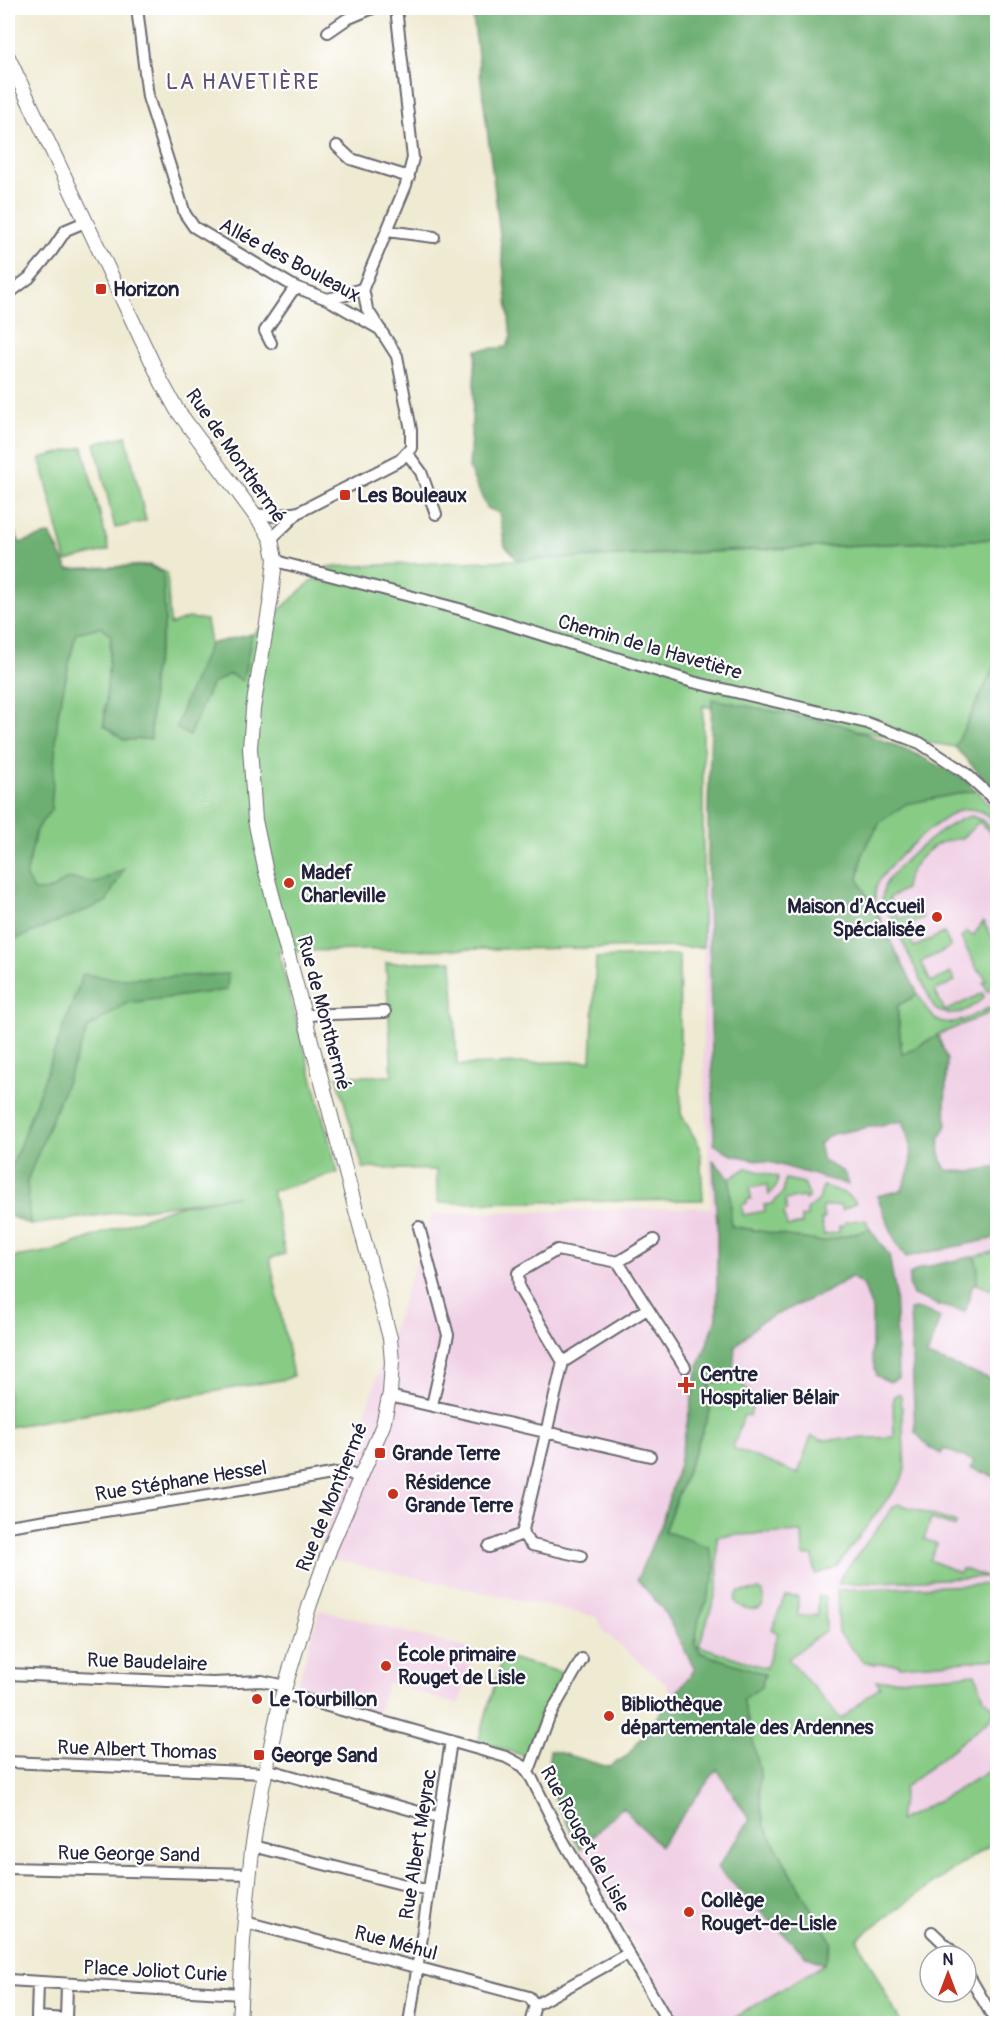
<svg xmlns="http://www.w3.org/2000/svg" width="1005" height="2031" font-family="Pangolin,sans-serif">
<rect width="100%" height="100%" fill="#fff"/>
<filter id="ink" filterUnits="userSpaceOnUse"><feTurbulence type="fractalNoise" baseFrequency=".0167" numOctaves="2"/><feDisplacementMap in="SourceGraphic" scale="12" xChannelSelector="R" yChannelSelector="G"/><feConvolveMatrix kernelMatrix="1 2 1 2 8 2 1 2 1" color-interpolation-filters="sRGB"/></filter>
<filter id="wash" filterUnits="userSpaceOnUse"><feTurbulence type="fractalNoise" baseFrequency=".008" numOctaves="4" result="noise"/><feDisplacementMap in="SourceGraphic" scale="24" xChannelSelector="R" yChannelSelector="G"/><feGaussianBlur stdDeviation="1.35" result="paint"/><feColorMatrix in="noise" values="0 0 0 0 0 0 0 0 0 0 0 0 0 0 0 0 0 1.4 0 .05"/><feComposite in="paint" operator="in"/></filter>
<g filter="url(#wash)">
<rect width="100%" height="100%" fill="#efead2"/>
<path fill="#f0d0e5" fill-rule="evenodd" d="M989,794L998,804L997,1836L819,1962L824,1964L726,2023H679L580,1849L622,1807L660,1846L714,1772L665,1683L605,1633L597,1617L317,1556L432,1214L711,1207L703,1046V884ZM717,1868L817,1961L806,1956Z
M320,1610L474,1650L459,1705L387,1683L378,1714L295,1691Z"/>
<path fill="#87cb85" stroke="#547660" stroke-width="1.5" d="M126,436L146,521L115,528L95,443Z
M83,447L109,550L66,561L40,458Z
M997,539V661L955,747L703,706V947L278,951L338,1173L272,1191L285,1254L270,1258L293,1376L286,1379L8,1427V1258L53,1251L178,1206L237,1196L30,1225L8,1215V808L58,713L76,632L101,627L111,635L104,725L151,739L152,679L165,621L149,566L68,569L150,565L167,573L170,625L188,618L206,620L210,644L253,634L327,567L650,555Z
M976,790L997,813V824C988,815 980,808 965,809C947,810 880,869 876,888C872,906 884,925 890,941L858,879L863,852L880,822L905,804Z
M971,816L984,821L997,835V839L979,822C974,826 967,835 961,838C954,840 946,840 938,844C923,852 906,872 905,889L889,898L899,919L919,909L923,918L904,927L914,947L944,933L951,947L921,962L931,982L951,973L955,981L935,991L945,1011L983,993L984,997C970,1010 954,1020 935,1009L882,899C883,894 883,889 885,885C897,863 947,822 971,816Z
M983,922L996,943L997,942C998,960 998,976 988,992L983,982L987,980L979,970L978,971L961,938L966,931L973,936Z
M679,955L681,1114L700,1147L703,1200L438,1203L436,1170L363,1168L337,1076H392L386,963L452,961L457,1065L591,1061L596,958Z
M918,994L926,1008L936,1020C941,1021 946,1023 951,1023C967,1022 982,1009 997,1005L998,1009L938,1035L902,1055L897,1006Z
M746,1168L778,1177L777,1186L769,1195L767,1185L750,1188L751,1199L747,1200V1203L742,1205L743,1215L765,1211L764,1205L772,1204L783,1192L785,1179L804,1183L808,1192V1198L805,1200L804,1197L785,1200L787,1211L784,1213L787,1227L802,1224L801,1217L807,1216V1210L819,1200L823,1186C836,1190 848,1192 856,1203L842,1210L840,1205L822,1207L824,1219L821,1220L824,1235L839,1232V1226L844,1225L845,1222L865,1219L870,1229L822,1242L731,1226L730,1179Z
M997,1251V1292L976,1284L978,1270L975,1256Z
M710,1381L739,1383L749,1390L752,1408L750,1416L744,1415L733,1448L798,1474L811,1436L821,1440L894,1437L893,1399L894,1396L898,1394L901,1396L905,1469L901,1481L836,1567L816,1574L814,1570L813,1556H803L802,1532L717,1536L718,1588L699,1646L766,1668L778,1633L772,1630L783,1600L786,1596L798,1597V1616L818,1615V1596L825,1597L826,1630L788,1659L841,1719L880,1686L876,1681L976,1674L984,1698L995,1709L991,1718L904,1788L899,1821L947,1796L989,1771L997,1773V1840L915,1896L857,1939L901,2023H726L824,1964L832,1942L811,1909L764,1825L759,1792L760,1771L742,1699L761,1687L765,1674L702,1654L695,1644L699,1618L707,1601L664,1532L710,1411Z
M899,1504L956,1523L955,1527L931,1519L924,1539L937,1544L930,1560L960,1573L962,1569L985,1576V1577L838,1584L840,1578L894,1506Z
M997,1584V1659L899,1666V1664H873L863,1661L839,1633L837,1590Z
M759,1590L763,1593C769,1613 749,1612 737,1604L735,1600L738,1592Z
M503,1656L563,1673L541,1712L526,1756L478,1742Z"/>
<path fill="#6daf72" stroke="#486856" stroke-width="1.5" d="M472,8H997V539L518,560L505,546L499,513L487,508L469,469L476,350L507,347L511,336L497,209Z
M8,519L20,543L50,534L68,569L149,566L163,573L165,621L152,679L151,739L124,740L104,725L111,636L101,627L76,633L58,713L51,810L36,830L26,877L34,891L50,890L69,878L96,883L124,869L106,902L16,939L8,938Z
M252,634L243,681L229,674L211,685L189,736L176,728L186,699L210,644Z
M997,661V792L955,747Z
M712,699L842,725L910,751L964,779L976,790L906,804L880,822L863,852L858,879L918,994L897,1006L902,1055L938,1035L947,1059L945,1108L947,1125C936,1140 938,1154 946,1170L970,1172L997,1166V1238L906,1257L897,1245L877,1196L902,1190L911,1165L910,1144L903,1121L832,1134L819,1144L823,1161L844,1172L848,1185L773,1163L732,1155L714,1144L708,894V807Z
M83,974L117,979L228,974L227,990L127,1003L88,1028L27,1181L30,1225L8,1215V1177Z
M713,1160L730,1179L731,1226L822,1242L870,1229L889,1255L895,1289L898,1378L890,1382L877,1376L872,1358V1310L864,1286L851,1277L826,1292L760,1322L735,1347L732,1383L710,1382V1411L664,1531L709,1547L715,1566L713,1578L707,1601L699,1618L695,1644L701,1653L765,1674L761,1687L743,1699L760,1771L759,1792L764,1825L811,1909L832,1942L824,1964L806,1956L717,1868L750,1820L717,1769L660,1846L622,1807L580,1849L554,1798L547,1775L550,1750L609,1767L627,1756L695,1669L662,1608L637,1579L662,1522L679,1464L698,1368L717,1317V1225Z
M975,1256L978,1270L976,1284H973L965,1312L938,1305L913,1295L909,1285L910,1274L921,1268Z
M915,1309L928,1312L940,1318L927,1356L997,1381L998,1470L995,1477L971,1468L974,1461L944,1449L941,1454L930,1448L915,1432L910,1310Z"/>
</g>
<g filter="url(#ink)">
<g fill="none" stroke-linecap="round" stroke-linejoin="round">
<defs>
<path id="minor" d="M137,8L148,97L185,214L194,227L295,287L327,299L381,330
M328,32L347,19L373,8
M337,146L351,159L409,177
M387,231L434,237
M363,288L406,185L413,158L396,8
M8,294L29,278L51,252L66,230L85,222
M327,299L346,295L363,288
M271,343L265,331L295,287
M407,453L421,472L436,514
M253,514L276,516L299,512
M271,539L299,512L400,460L411,448V430L397,356L367,309L363,288
M275,559L283,563L459,609L693,682L867,723L920,743L964,772L998,803
M305,1015L385,1012
M419,1227L448,1335L432,1405
M618,1262L654,1240
M563,1362L647,1309
M389,1396L650,1456
M8,1526L253,1488L337,1473H349L360,1478
M522,1534L532,1545L581,1556
M489,1547L522,1534L563,1362L519,1288L518,1273L557,1250L618,1262L685,1367
M8,1674L213,1683L262,1681L285,1686
M282,1693L506,1757L523,1766L532,1779L561,1837L669,2024
M8,1762L266,1773
M266,1769L440,1818
M528,1773L549,1717L582,1659
M253,1846L429,1891
M8,1868L250,1874
M245,1922L529,1997L535,2005
M932,1932L957,1956
M966,1971L997,2024
M8,1980L241,1994
M38,1982L37,2017L66,2019L67,1984
M409,2024L451,1741
M530,2024L535,2005L627,1954"/>
<path id="major" d="M8,57L162,383L177,410L266,530L271,539L275,559L271,598L253,709L250,748L255,820L265,868L390,1338L392,1362L390,1393L383,1425L330,1548L310,1604L280,1703L262,1788L252,1850L243,1940L239,2024"/>
</defs>
<use href="#minor" stroke="#6a6870" stroke-width="14"/>
<use href="#major" stroke="#6a6870" stroke-width="16"/>
<use href="#minor" stroke="#fff" stroke-width="10"/>
<use href="#major" stroke="#fff" stroke-width="14"/>
</g>
</g>
<g fill="#c8321e" stroke="#fff" stroke-width="2">
<rect x="95" y="283" width="12" height="12" rx="3"/>
<rect x="339" y="489" width="12" height="12" rx="3"/>
<circle cx="289" cy="883" r="6"/>
<circle cx="937" cy="917" r="6"/>
<path d="M683 1376h6v6h6v6h-6v6h-6v-6h-6v-6h6z"/>
<rect x="374" y="1447" width="12" height="12" rx="3"/>
<circle cx="393" cy="1494" r="6"/>
<circle cx="386" cy="1666" r="6"/>
<circle cx="257" cy="1699" r="6"/>
<circle cx="609" cy="1716" r="6"/>
<rect x="253" y="1749" width="12" height="12" rx="3"/>
<circle cx="689" cy="1912" r="6"/>
</g>
<g text-anchor="middle" dominant-baseline="central" stroke-width="4.5" stroke-linejoin="round" paint-order="stroke">
<g font-size="20" fill="#22223b" stroke="#fff">
<text transform="translate(290 260) rotate(28)">Allée des Bouleaux</text>
<text transform="translate(236 456) rotate(55)">Rue de Monthermé</text>
<text transform="translate(650 647) rotate(16)">Chemin de la Havetière</text>
<text transform="translate(324 1013) rotate(75)">Rue de Monthermé</text>
<text transform="translate(181 1481) rotate(-9)">Rue Stéphane Hessel</text>
<text transform="translate(332 1497) rotate(-68)">Rue de Monthermé</text>
<text transform="translate(147 1662) rotate(2)">Rue Baudelaire</text>
<text transform="translate(137 1750) rotate(2)">Rue Albert Thomas</text>
<text transform="translate(585 1839) rotate(61)">Rue Rouget de Lisle</text>
<text transform="translate(418 1844) rotate(-81)">Rue Albert Meyrac</text>
<text transform="translate(129 1854) rotate(1)">Rue George Sand</text>
<text transform="translate(396 1943) rotate(15)">Rue Méhul</text>
<text transform="translate(155 1971) rotate(3)">Place Joliot Curie</text>
</g>
<g font-size="20" font-weight="bold" fill="#22223b" stroke="#fff" text-anchor="start">
<text x="113" y="289">Horizon</text>
<text x="357" y="495">Les Bouleaux</text>
<text x="301" y="872">Madef<tspan x="301" dy="23">Charleville</tspan></text>
<text x="925" y="906" text-anchor="end">Maison d'Accueil<tspan x="925" dy="23">Spécialisée</tspan></text>
<text x="700" y="1374">Centre<tspan x="700" dy="23">Hospitalier Bélair</tspan></text>
<text x="392" y="1453">Grande Terre</text>
<text x="405" y="1482">Résidence<tspan x="405" dy="23">Grande Terre</tspan></text>
<text x="398" y="1654">École primaire<tspan x="398" dy="23">Rouget de Lisle</tspan></text>
<text x="269" y="1699">Le Tourbillon</text>
<text x="621" y="1704">Bibliothèque<tspan x="621" dy="23">départementale des Ardennes</tspan></text>
<text x="271" y="1755">George Sand</text>
<text x="701" y="1900">Collège<tspan x="701" dy="23">Rouget-de-Lisle</tspan></text>
</g>
<g font-size="22" letter-spacing="1.5" fill="#5d4d74" stroke="#fff">
<text x="243" y="82">LA HAVETIÈRE</text>
</g>
</g>
<rect width="1005" height="2031" fill="none" stroke="#fff" stroke-width="30"/>
<g transform="translate(948 1974)"><circle r="28" fill="#ffffff" stroke="#a7a7b1" stroke-width="1.5"/>
<path d="M0-4.5L10 22L0 15L-10 22Z" fill="#c8321e"/>
<text y="-9" font-size="16" font-weight="bold" text-anchor="middle" fill="#22223b">N</text>
</g>
</svg>
